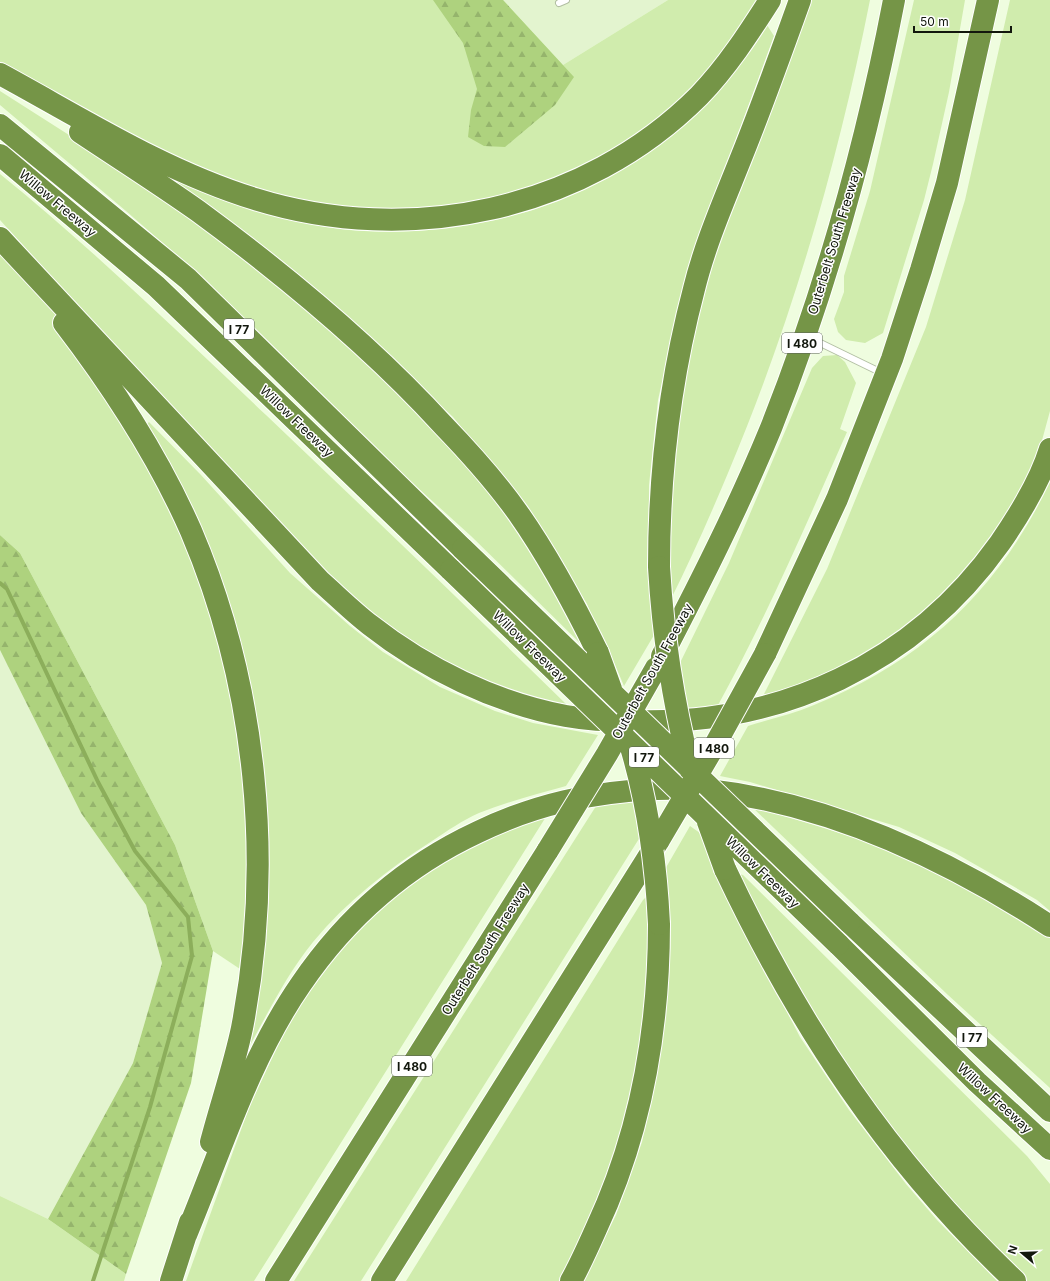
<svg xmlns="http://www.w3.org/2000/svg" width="1050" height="1281" font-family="Inter,sans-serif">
<defs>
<pattern id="forest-firs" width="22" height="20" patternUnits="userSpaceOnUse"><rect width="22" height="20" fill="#aed27e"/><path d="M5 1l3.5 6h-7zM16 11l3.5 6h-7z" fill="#95b46c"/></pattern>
</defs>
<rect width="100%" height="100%" fill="#effddf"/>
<path fill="#e3f4cf" d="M503,0H668L563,65Z
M0,650L81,813L146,905L162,963L133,1063L48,1219L0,1196Z"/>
<path fill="#d0ecad" d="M0,0H503L563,65L668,0H770L734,56L614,161L461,216L255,199L0,74Z
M806,0H870C838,162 792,321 728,473C710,516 691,559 670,601L668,557L676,420L687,359L718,246Z
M914,0H965L949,92L933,164L924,200L883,333L865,343L846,340L838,332L834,319L844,292V276L870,191Z
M1010,0H1050V411L1041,444L1031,469L1008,513L965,573L931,609L855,663L773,695L764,694L827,569L926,327L965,200Z
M767,25L774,36L693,256L678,310L658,400L649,485V564L654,635L624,686L601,632L598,633L587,604L540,528L510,486L453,417L351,321L166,177C225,200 285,224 349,230C449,239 563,214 645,154C658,144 671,131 683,120C706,100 730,79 748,54C755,45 761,35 767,25Z
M0,91L80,142L229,242L382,374L509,510L570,611L585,648L471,536L387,460L283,356L182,260L126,211L0,105Z
M0,174C94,250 179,333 266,415C367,511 468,608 567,705C516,694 463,676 419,647C333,593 267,511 198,437C132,365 66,293 0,220Z
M0,239L76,339L173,493L246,721L249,975L213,951L175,845L20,553L0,535Z
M837,355L845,362L856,383L840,429L847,432C806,525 766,618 717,707L686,710L678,667L729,563L812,368L823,356Z
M149,422L201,475L290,573L350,626L383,652L440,687L495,711L533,723L598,735L566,786C537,794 507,802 479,813C463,820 447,831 432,841C388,869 347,901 313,942C284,978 265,1019 243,1058L249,1025L251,714L145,426Z
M1050,482V911L1037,900L955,853L899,827L750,782L720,776L748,726C770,719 793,714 814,705C925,660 999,589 1050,482Z
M635,800L642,834L361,1281H294L598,803Z
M751,806C785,817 821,826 855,838C924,863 990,897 1050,938V1088L948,995Z
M549,812L254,1281H186L250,1105L288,1024L313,982L354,932L410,883L476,842Z
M690,826L700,833L705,841L726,894L800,1037L849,1110L906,1184L937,1220L997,1281H583L616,1215L642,1142L655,1082L664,1017V871Z
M735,873L743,875L1027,1156L1050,1184V1281H1025L910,1161L794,987Z
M648,895L652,930L642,1056L625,1135L562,1281H406L643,900Z
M0,1196L48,1219L126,1274L124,1281H0Z"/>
<path fill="url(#forest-firs)" d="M433,0H503L574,77L555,105L505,147L484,146L468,137L471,110L477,89L463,43Z
M0,535L20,553L175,845L213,951L191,1083L126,1274L48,1219L133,1063L162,963L146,905L81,813L0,650Z"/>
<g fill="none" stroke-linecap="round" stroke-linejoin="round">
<path stroke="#8cae5b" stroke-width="4" d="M0,583L7,589L98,782L135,851L188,917L192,956L150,1107L93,1281"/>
<defs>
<path id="lane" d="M559,3L566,0
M808,337L882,373"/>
<path id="highway" d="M0,74C83,119 164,171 255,199C409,247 584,211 699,96C727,67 749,33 770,0
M0,125L188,279L463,549
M80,132C119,158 160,184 198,211C285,275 370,345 443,425C470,453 496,482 518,513C549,557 574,604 598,653
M0,155L156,286L451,570
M0,238L320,581C337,596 353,612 370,625C426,669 496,703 566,716C588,720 610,721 633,721C780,726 914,664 1000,543C1020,514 1040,482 1050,449
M64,323C113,387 158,456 191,531C257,686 274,863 242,1028C234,1066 221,1104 211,1142
M659,567C659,472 670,380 694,289C705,244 724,201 741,158C762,106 781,53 800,0
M765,654L837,499L892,359L921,270L947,183L988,0
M662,656C701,581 739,506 771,428C826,289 866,146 894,0
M725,869C799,1026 888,1161 1015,1281
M849,922L1050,1111
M838,944L977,1082L1050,1149
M186,1235C221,1151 249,1059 301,984C346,918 405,866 478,832C536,804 592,792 657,789C674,789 691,788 708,790C831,804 947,859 1050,926
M171,1281L190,1222
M276,1281L548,850
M382,1281L659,840
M571,1281C580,1265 588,1247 596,1229C641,1133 659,1030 659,924"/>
</defs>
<use href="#lane" stroke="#b2bfa3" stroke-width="8"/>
<use href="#highway" stroke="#fff" stroke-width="24"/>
<use href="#lane" stroke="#fff" stroke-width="6"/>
<use href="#highway" stroke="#759547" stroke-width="22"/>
<defs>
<path id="highway-bridge" d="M463,549L849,922
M659,567C663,635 673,702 690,769
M451,570L838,944
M598,653L611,689
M630,744C648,803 656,862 659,924
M708,822L725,869
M659,840L715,745L765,654
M548,850L607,754L656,668"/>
</defs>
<use href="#highway-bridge" stroke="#fff" stroke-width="24" stroke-linecap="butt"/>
<use href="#highway-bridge" stroke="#759547" stroke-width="22"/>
</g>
<g text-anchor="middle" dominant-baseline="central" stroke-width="3" stroke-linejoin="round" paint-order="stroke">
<g fill="#fff" stroke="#595d56" stroke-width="1">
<rect x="224" y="319" width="30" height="20" rx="3"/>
<rect x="782" y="333" width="40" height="20" rx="3"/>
<rect x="694" y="738" width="40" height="20" rx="3"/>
<rect x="629" y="747" width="30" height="20" rx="3"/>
<rect x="957" y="1027" width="30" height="20" rx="3"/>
<rect x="392" y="1056" width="40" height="20" rx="3"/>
</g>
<g font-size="12" font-weight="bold" fill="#12170d">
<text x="239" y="329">I 77</text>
<text x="802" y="343">I 480</text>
<text x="714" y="748">I 480</text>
<text x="644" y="757">I 77</text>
<text x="972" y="1037">I 77</text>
<text x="412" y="1066">I 480</text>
</g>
<g font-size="13" fill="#12170d" stroke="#fff">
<text transform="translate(58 203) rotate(40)">Willow Freeway</text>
<text transform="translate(834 241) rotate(-73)">Outerbelt South Freeway</text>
<text transform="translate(297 421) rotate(44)">Willow Freeway</text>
<text transform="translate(530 646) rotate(44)">Willow Freeway</text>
<text transform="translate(652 671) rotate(-61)">Outerbelt South Freeway</text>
<text transform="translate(763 872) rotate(44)">Willow Freeway</text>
<text transform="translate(485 949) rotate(-58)">Outerbelt South Freeway</text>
<text transform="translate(995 1098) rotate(43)">Willow Freeway</text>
</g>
</g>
<g transform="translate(1022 1253) rotate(289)" stroke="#ffffff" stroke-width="3" paint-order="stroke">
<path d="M0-3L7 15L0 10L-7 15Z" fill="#12170d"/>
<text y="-6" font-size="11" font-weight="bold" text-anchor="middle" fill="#12170d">N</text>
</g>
<path d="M914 26v6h97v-6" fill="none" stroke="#12170d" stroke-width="2"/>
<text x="920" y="26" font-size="12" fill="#12170d" stroke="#ffffff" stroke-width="3" paint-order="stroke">50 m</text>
</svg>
